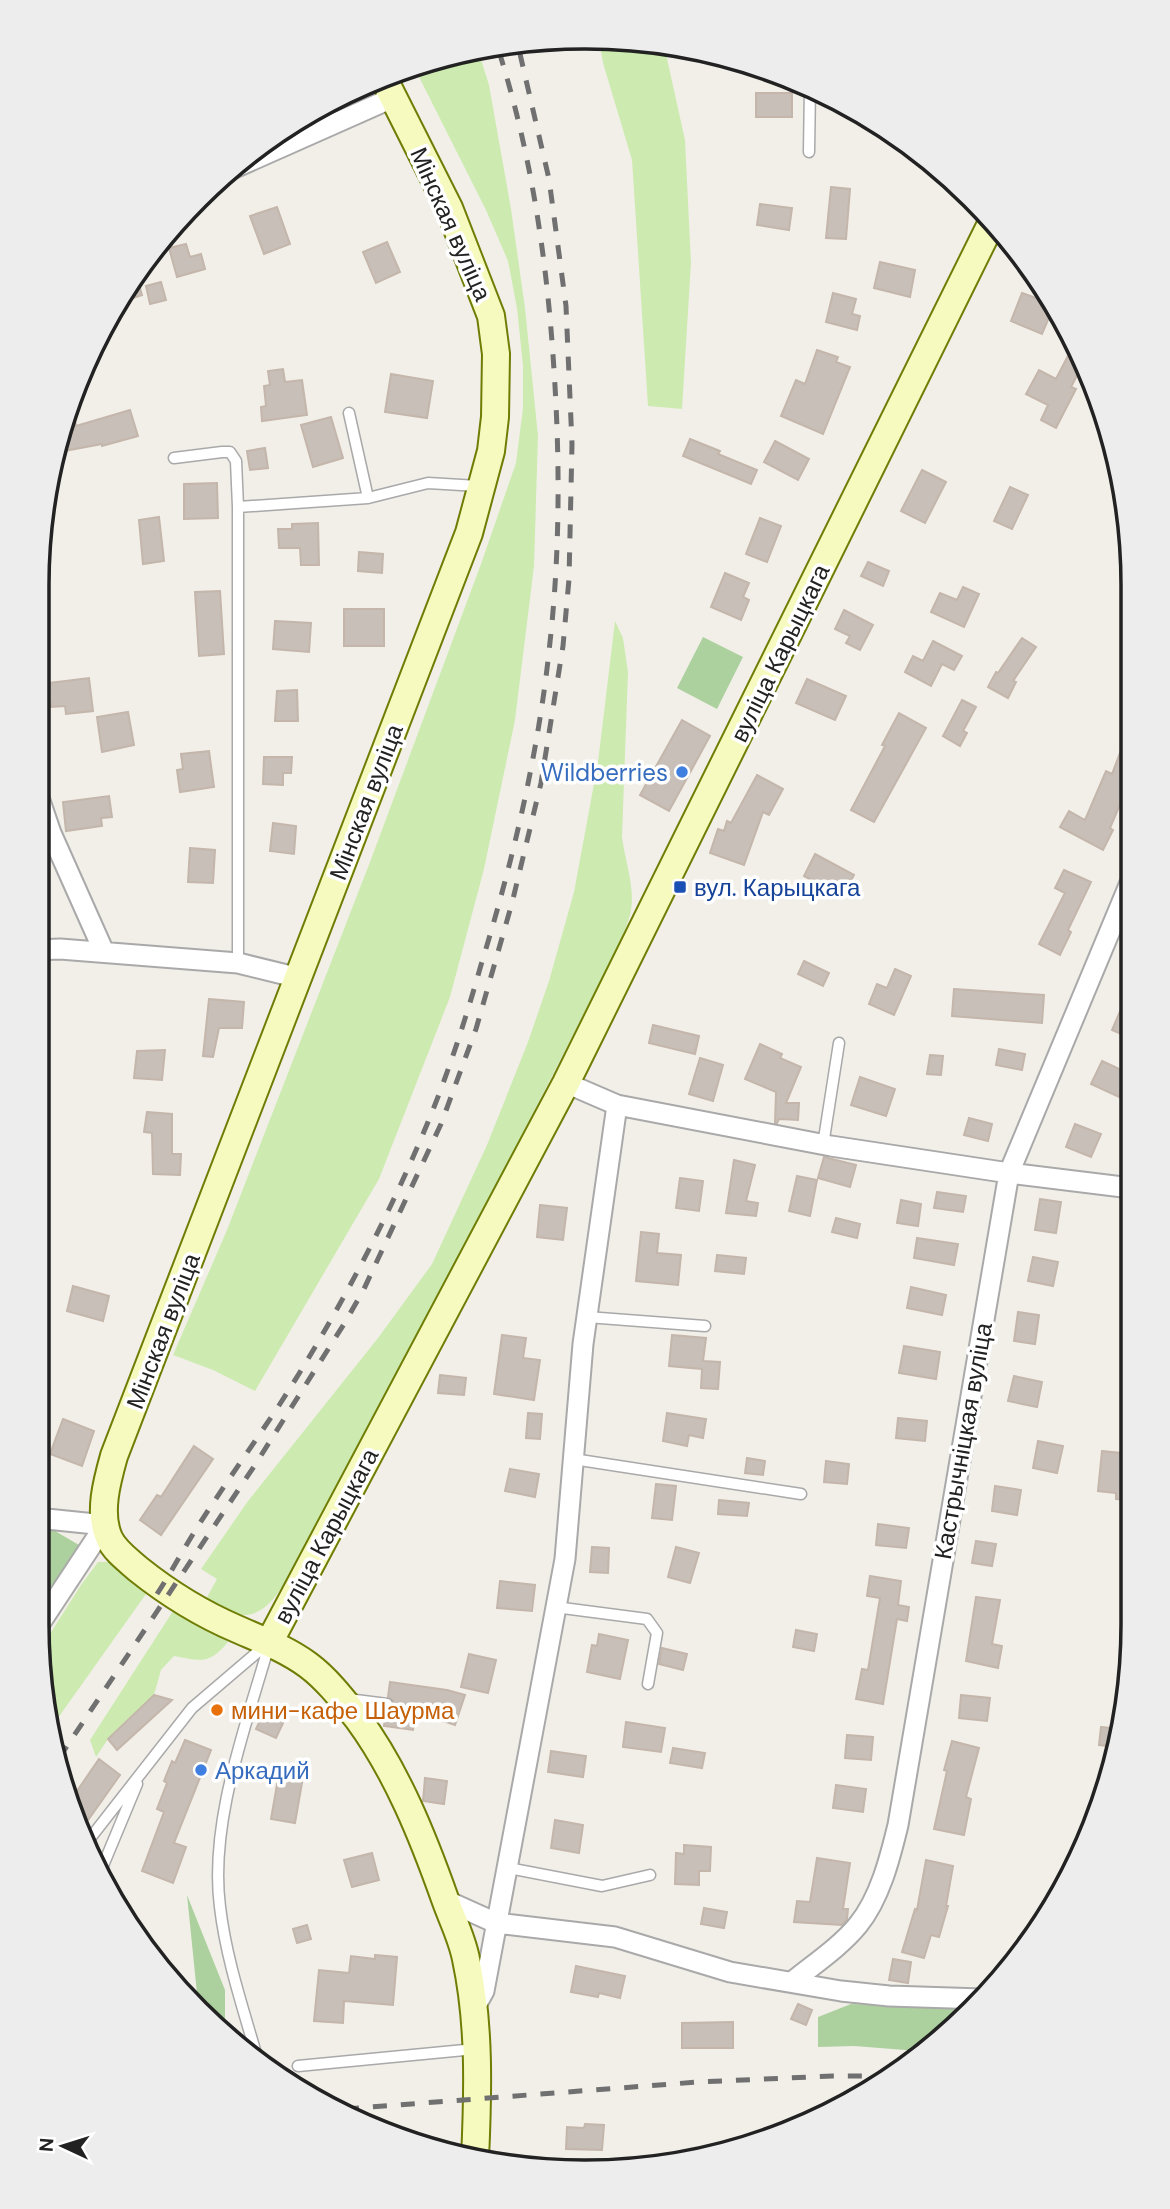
<svg xmlns="http://www.w3.org/2000/svg" width="1170" height="2209" font-family="'DM Sans',sans-serif">
<rect width="100%" height="100%" fill="#f2efe9"/>
<path fill="#cdebb0" d="M621,38L664,45L685,140L691,263L682,409L648,406L632,160L603,63L599,39Z
M478,50L489,85L511,209L525,308L538,436L534,566L515,720L484,869L450,997L379,1179L255,1391L213,1370L173,1355L227,1230L370,862L481,564L516,463L523,408V366L517,308L508,261L486,210L413,65Z
M615,621L623,638L628,672L622,837C625,861 635,886 631,910C629,924 620,940 615,953L440,1295L295,1565C280,1590 265,1624 230,1613C222,1610 213,1603 206,1599L217,1579L201,1569L248,1501L378,1338L432,1264L487,1145L528,1042L549,981L574,892L598,762Z
M98,1562H111L145,1586L146,1594L53,1725L41,1648L81,1585Z
M173,1611L180,1612L228,1642C209,1665 201,1661 174,1656L161,1670L154,1695L108,1739L96,1757L90,1740Z"/>
<path fill="#add19e" d="M703,637L743,657L717,709L677,688Z
M50,1528L79,1545L37,1613V1540Z
M187,1895L225,1990V2028L198,2003Z
M851,2004L975,2008L918,2051L854,2046L818,2047V2017Z"/>
<path fill="#c7bfb8" stroke="#c4b6ab" stroke-width="2" d="M756,93H792V117H756Z
M831,187L850,189L846,239L826,238Z
M760,204L792,208L789,230L757,225Z
M277,207L290,244L264,254L250,216Z
M387,242L400,272L376,283L363,252Z
M186,244L190,257L201,254L205,269L177,277L169,248Z
M880,262L915,270L910,297L874,288Z
M136,274L142,295L118,303L127,288Z
M161,282L166,300L150,304L146,286Z
M833,293L856,299L852,314L860,316L857,330L826,322Z
M1022,293L1050,303L1053,308L1042,334L1011,321Z
M1074,344L1084,362L1071,387L1076,389L1056,428L1041,420L1048,405L1026,394L1039,370L1056,379Z
M817,350L838,357L836,362L850,367L823,434L781,416L796,380L805,384Z
M283,369L285,382L302,380L307,415L262,421L261,407L266,406L264,386L270,385L268,371Z
M391,374L433,381L427,418L385,412Z
M130,410L138,436L102,446V444L54,453L63,423L75,421L76,426Z
M331,417L343,458L313,467L301,425Z
M690,439L720,451L718,454L757,470L751,484L683,456Z
M775,441L809,459L798,480L764,462Z
M265,448L268,468L250,470L247,451Z
M922,470L946,482L925,523L901,511Z
M217,483L218,518L184,519V484Z
M1010,487L1028,495L1012,529L994,521Z
M159,517L164,561L143,564L139,520Z
M760,518L781,526L767,562L746,554Z
M318,523L319,565H301L300,548H279L278,529H292V524Z
M359,552L383,554L382,573L358,571Z
M868,562L889,571L883,586L861,576Z
M725,573L749,583L743,597L749,600L741,620L711,607Z
M963,587L979,594L964,627L931,612L940,593L957,600Z
M220,591L224,654L199,656L195,592Z
M344,609H384V646H344Z
M844,610L873,625L860,650L846,643L850,636L835,629Z
M275,621L311,623L309,652L273,649Z
M1022,638L1036,647L1013,681L1016,682L1008,698L988,687L996,672L998,673Z
M933,641L962,656L954,670L942,664L931,686L905,672L913,656L923,661Z
M89,678L93,711L66,714L65,706L51,707L48,683Z
M807,679L846,696L835,720L796,703Z
M297,690L298,721H275L277,691Z
M962,700L976,707L963,731L967,733L960,746L943,736Z
M128,712L134,745L102,752L97,717Z
M899,713L926,728L874,822L851,810L885,746L882,745Z
M682,720L710,736L669,811L640,795Z
M1128,732L1129,783L1110,828L1113,830L1103,850L1060,827L1069,811L1085,820L1106,771L1112,774Z
M209,751L214,787L180,792L177,770L183,769L181,754Z
M264,757H292L291,773H283V785L263,784Z
M757,775L783,789L769,815L763,812L744,865L710,853L718,829L724,831L727,821L731,823Z
M109,796L112,817L101,818L102,826L66,831L63,802Z
M273,823L296,826L294,854L270,851Z
M190,848L215,850L213,883L188,882Z
M815,854L854,875L843,896L804,876Z
M1064,870L1091,882L1068,930L1071,932L1060,955L1039,944L1065,893L1055,888Z
M804,961L829,973L823,986L798,974Z
M895,969L911,976L894,1015L869,1004L877,984L887,988Z
M1130,988V1038L1112,1030Z
M954,989L1044,995L1042,1023L952,1016Z
M209,999L244,1002L242,1028H219L213,1057L203,1056Z
M653,1025L699,1036L695,1054L649,1043Z
M760,1044L782,1054L780,1058L801,1067L786,1103H799L798,1120L779,1119L777,1123H775L776,1092L745,1079Z
M999,1049L1025,1054L1022,1070L996,1065Z
M165,1050L162,1080L134,1078L137,1051Z
M930,1055L943,1056L941,1075L927,1074Z
M700,1058L723,1065L713,1101L689,1094Z
M1102,1061L1130,1074L1119,1097L1091,1084Z
M860,1077L895,1089L886,1116L851,1105Z
M147,1112L172,1114V1154H181L180,1175L153,1174L152,1133L144,1132Z
M969,1118L992,1124L988,1141L964,1135Z
M1075,1124L1101,1134L1091,1157L1066,1147Z
M824,1157L856,1165L850,1187L818,1178Z
M734,1160L755,1165L746,1201L758,1203L756,1216L726,1213Z
M797,1176L817,1180L810,1216L789,1211Z
M680,1178L703,1181L699,1211L676,1208Z
M937,1192L966,1196L963,1212L934,1208Z
M1040,1199L1061,1202L1056,1233L1035,1230Z
M901,1200L921,1204L918,1226L897,1223Z
M540,1205L567,1208L563,1240L537,1237Z
M836,1218L860,1224L857,1238L832,1232Z
M641,1232L659,1234L657,1253L681,1255L678,1285L636,1281Z
M917,1238L958,1244L954,1265L914,1258Z
M717,1255L746,1258L744,1274L715,1271Z
M1033,1257L1058,1262L1053,1286L1028,1281Z
M73,1286L109,1296L103,1321L67,1311Z
M911,1287L946,1295L942,1315L907,1308Z
M1018,1312L1039,1315L1035,1344L1014,1341Z
M502,1335L526,1338L523,1358L540,1360L534,1400L494,1394Z
M672,1335L706,1338L703,1361L720,1362L718,1389L701,1388L702,1369L669,1366Z
M904,1346L940,1352L936,1379L899,1373Z
M440,1375L466,1378L464,1395L438,1393Z
M1014,1376L1042,1382L1037,1407L1008,1401Z
M528,1413L542,1414L540,1439L526,1438Z
M667,1413L706,1419L703,1438L689,1435L687,1446L663,1441Z
M898,1418L927,1421L925,1441L896,1438Z
M63,1419L94,1431L82,1466L50,1454Z
M1038,1441L1063,1446L1057,1473L1033,1468Z
M194,1446L213,1459L161,1535L140,1520L157,1495L161,1497Z
M1102,1451L1131,1454L1129,1500L1116,1499V1493L1098,1491Z
M747,1458L765,1461L763,1475L745,1473Z
M826,1461L849,1464L847,1484L824,1482Z
M510,1469L539,1474L535,1497L505,1491Z
M656,1484L676,1486L672,1520L652,1518Z
M995,1486L1021,1490L1017,1515L992,1511Z
M719,1500L749,1503L747,1516L718,1514Z
M878,1524L909,1528L906,1548L876,1545Z
M976,1541L996,1544L992,1566L972,1563Z
M592,1547L609,1548L608,1573L590,1572Z
M676,1547L699,1553L690,1583L668,1577Z
M870,1576L901,1581L898,1605L909,1607L907,1621L897,1619L883,1704L856,1699L862,1669L868,1670L880,1598L867,1596Z
M500,1581L535,1585L532,1611L497,1608Z
M976,1597L1000,1600L992,1644L1002,1646L998,1668L966,1661Z
M796,1630L817,1634L814,1651L793,1647Z
M599,1634L628,1640L620,1679L587,1672L592,1645L597,1646Z
M662,1648L687,1654L683,1670L659,1664Z
M469,1654L496,1660L488,1693L461,1687Z
M390,1682L447,1690L465,1695L455,1725L416,1712L413,1730L384,1726L386,1711H390L394,1706V1701L388,1697Z
M154,1695L172,1700L117,1750L108,1739Z
M961,1695L990,1698L987,1721L959,1718Z
M264,1712L284,1721L276,1738L256,1729Z
M626,1722L665,1728L661,1752L623,1747Z
M1101,1727L1121,1729L1118,1747L1099,1745Z
M847,1735L873,1737L871,1760L845,1758Z
M185,1740L211,1750L174,1843L186,1847L173,1883L142,1871L164,1812L157,1809L167,1783L164,1781L172,1761L175,1763Z
M952,1741L979,1748L966,1797L971,1799L964,1835L934,1829L947,1771L944,1770Z
M673,1748L705,1753L702,1768L670,1763Z
M551,1751L586,1756L583,1777L548,1772Z
M99,1759L120,1775L81,1830L68,1804Z
M279,1773L303,1777L295,1823L271,1819Z
M425,1778L447,1781L444,1804L423,1801Z
M836,1785L866,1789L863,1812L833,1808Z
M555,1820L583,1825L579,1853L551,1848Z
M684,1845L711,1847L710,1871H699V1885L675,1884L676,1853L684,1854Z
M372,1853L379,1880L352,1887L344,1860Z
M817,1858L850,1863L843,1909H848L847,1919L842,1925L794,1922L797,1901L810,1902Z
M926,1860L953,1866L946,1906H948L939,1937L931,1935L924,1958L902,1952L915,1909L917,1910Z
M704,1908L727,1912L724,1928L701,1924Z
M307,1925L311,1939L297,1943L293,1929Z
M375,1955L397,1957L393,2005L344,2001L343,2023L314,2021L319,1970L349,1973L351,1956L375,1959Z
M893,1959L911,1962L908,1983L889,1980Z
M576,1966L625,1976L620,1998L599,1993L598,1997L571,1992Z
M798,2004L812,2010L806,2025L791,2019Z
M733,2022V2048H682V2023Z
M585,2124L604,2125L602,2150L566,2149L567,2127L584,2128Z"/>
<g fill="none" stroke-linecap="round" stroke-linejoin="round">
<defs>
<path id="lane" d="M809,152L810,87
M349,413L368,498
M174,458L222,452H230L236,461L238,507V963
M238,507L368,498L428,483L478,486
M823,1145L839,1043
M587,1317L705,1326
M573,1459L801,1494
M555,1607L647,1619L657,1633L648,1684
M348,1699L387,1704
M88,1841L192,1708L267,1644
M102,1868L137,1784
M508,1868L602,1886L650,1875
M257,2057C243,2008 226,1958 220,1907C209,1823 246,1726 269,1645
M298,2066L475,2049"/>
<path id="street" d="M223,173L392,98
M38,795L51,833L104,952
M37,950L60,949L238,963L299,978
M617,1105L831,1146L1009,1173L1131,1188
M37,1518L105,1525L37,1628
M445,1900L496,1923L615,1937L730,1972L841,1991L889,1996L982,1999
M792,1982C814,1964 840,1947 858,1925C880,1898 890,1858 898,1825L1009,1173L1130,883
M473,2011L484,1991L565,1559L583,1344L617,1105L566,1083"/>
<path id="secondary" d="M383,77L449,208L491,316L496,354L495,417L491,451L469,533L114,1456C107,1481 98,1513 109,1538C115,1551 128,1560 138,1569C168,1593 202,1614 237,1629C262,1640 286,1649 308,1665C327,1679 343,1700 358,1719C397,1772 423,1837 445,1899C452,1919 462,1938 466,1959C480,2024 478,2093 475,2159
M270,1641L566,1083L992,222"/>
</defs>
<use href="#lane" stroke="#a9a9a9" stroke-width="13"/>
<use href="#street" stroke="#a9a9a9" stroke-width="23"/>
<use href="#secondary" stroke="#707d05" stroke-width="30"/>
<use href="#lane" stroke="#fff" stroke-width="10"/>
<use href="#street" stroke="#fff" stroke-width="19"/>
<use href="#secondary" stroke="#f7fabf" stroke-width="26"/>
<path stroke="#707070" stroke-width="5" stroke-dasharray="14 14" stroke-linecap="butt" d="M157,1594C172,1571 185,1546 200,1523C225,1484 252,1446 278,1407C336,1317 387,1221 428,1122C449,1071 466,1018 481,965C513,861 539,751 550,642C560,552 560,460 554,370C547,259 531,151 497,45
M59,1758L255,1465L344,1324L363,1291L441,1124L476,1029L512,903L541,783L563,646L569,579L572,444L566,306L549,179L517,41
M345,2109L698,2082L833,2076H883"/>
</g>
<g fill="#3f7fe0" stroke="#fff" stroke-width="2.5">
<circle cx="682" cy="772" r="7"/>
<circle cx="201" cy="1770" r="7"/>
</g>
<rect fill="#1a4fb4" stroke="#fff" stroke-width="2.5" x="673" y="880" width="14" height="14" rx="3.5"/>
<circle fill="#e8710a" stroke="#fff" stroke-width="2.5" cx="217" cy="1710" r="7"/>
<g text-anchor="middle" dominant-baseline="central" stroke-width="7" stroke-linejoin="round" paint-order="stroke">
<g font-size="24" fill="#222" stroke="#fff">
<text transform="translate(451 224) rotate(66)">Мінская вуліца</text>
<text transform="translate(780 653) rotate(-64)">вуліца Карыцкага</text>
<text transform="translate(366 802) rotate(-69)">Мінская вуліца</text>
<text transform="translate(163 1331) rotate(-69)">Мінская вуліца</text>
<text transform="translate(963 1441) rotate(-80)">Кастрычніцкая вуліца</text>
<text transform="translate(326 1536) rotate(-62)">вуліца Карыцкага</text>
</g>
<g font-size="24" fill="#366cbe" stroke="#fff" text-anchor="end">
<text x="668" y="772">Wildberries</text>
<text x="215" y="1770" text-anchor="start">Аркадий</text>
</g>
<g font-size="24" fill="#164399" stroke="#fff" text-anchor="start">
<text x="694" y="887">вул. Карыцкага</text>
</g>
<g font-size="24" fill="#c56008" stroke="#fff" text-anchor="start">
<text x="231" y="1710">мини-кафе Шаурма</text>
</g>
</g>
<path d="M0 0H1170V2209H0ZM585 49H585A536 536 0 0 1 1121 585V1624A536 536 0 0 1 585 2160H585A536 536 0 0 1 49 1624V585A536 536 0 0 1 585 49Z" fill="#ededed" fill-rule="evenodd"/>
<path fill="none" stroke="#222" stroke-width="3.5" d="M585 49H585A536 536 0 0 1 1121 585V1624A536 536 0 0 1 585 2160H585A536 536 0 0 1 49 1624V585A536 536 0 0 1 585 49Z"/>
<g transform="translate(63 2146) rotate(274)" stroke="#ffffff" stroke-width="5" paint-order="stroke">
<path d="M0-5L12 26L0 18L-12 26Z" fill="#222222"/>
<text y="-10" font-size="19" font-weight="bold" text-anchor="middle" fill="#222222">N</text>
</g>
</svg>
